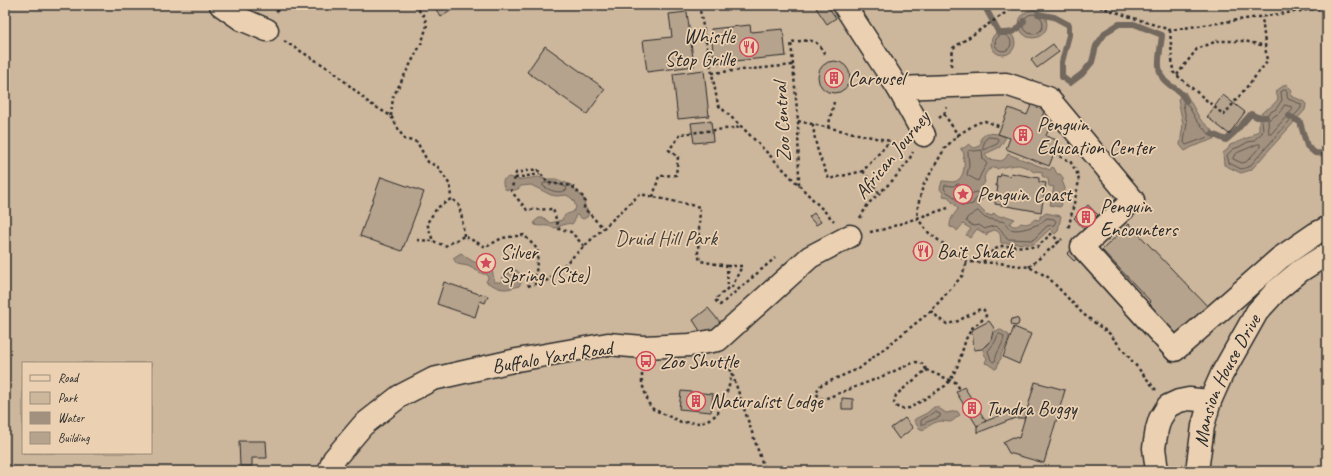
<svg xmlns="http://www.w3.org/2000/svg" width="1332" height="476" font-family="Caveat,sans-serif">
<rect width="100%" height="100%" fill="#ebd1b2"/>
<filter id="ink" filterUnits="userSpaceOnUse"><feTurbulence type="fractalNoise" baseFrequency=".025" numOctaves="2"/><feDisplacementMap in="SourceGraphic" scale="8" xChannelSelector="R" yChannelSelector="G"/><feConvolveMatrix kernelMatrix="1 2 1 2 8 2 1 2 1" color-interpolation-filters="sRGB"/></filter>
<g filter="url(#ink)">
<path fill="#ccb69c" stroke="#7c7064" fill-rule="evenodd" d="M5,5H1327V471H5ZM23,363H151V453H23Z"/>
<path fill="#a2917f" stroke="#72685d" d="M1019 24a14 14 0 1 1 28 0a14 14 0 1 1-28 0Z
M991 43a12 12 0 1 1 24 0a12 12 0 1 1-24 0Z
M1286,84L1292,90L1291,96L1303,101L1306,104L1305,110L1251,170L1241,173L1224,165L1223,153L1228,149L1230,145C1238,143 1244,138 1251,137L1254,133L1259,131C1258,104 1266,116 1278,99L1276,91Z
M1185,92L1200,119L1219,137L1192,147L1185,151L1180,145L1183,124L1178,99Z
M987,133L998,134L1006,137L1000,147L985,154L988,159L1001,161L1005,159L1008,154L1050,170L1052,167L1054,168L1057,174H1060L1064,179L1062,181L1065,188L1064,198L1061,203L1062,205L1060,207L1050,205L1054,187L1049,186L1048,179L1042,176V172L1036,171L1034,172L1031,170L1029,168C1025,167 1023,166 1019,165C1016,165 1000,167 997,169L996,167C989,168 982,174 985,182L980,189L985,195L984,198L978,203V206L986,214L992,216L994,213L997,216H1000L1002,217L1006,216L1015,219L1010,223L1011,225C1015,227 1018,226 1021,223C1026,225 1031,223 1035,219L1038,220L1040,219V216H1042L1046,213L1061,216L1058,231L1055,234L1050,229L1034,244L1001,243L1000,234L997,231L994,230L987,233V235L977,229L970,238L966,235L971,229L963,224L957,231L955,228L950,227C950,218 953,216 958,209C956,204 951,203 949,197L943,196V193L940,189L942,181C946,181 950,182 953,182C963,181 965,168 964,160L963,161L964,155L963,151L961,150V148H964L969,144L974,148L978,147L981,143V138Z
M509,177L517,180L538,177L545,179H556L571,185L584,199L585,207L589,213L587,217L583,219L577,215L575,216V220L572,224C566,222 561,227 554,228C552,228 550,226 548,226C542,225 542,227 535,225L534,222L539,218H544L550,223L562,220C564,214 568,214 573,212L576,208L574,201L570,197L566,195L557,196L551,195L531,185L521,186C518,191 511,191 505,189L503,184V180Z
M461,253C466,257 471,261 477,263C490,268 493,266 494,282H501L504,275L516,270L522,275L521,283L519,286C502,291 502,290 486,282L488,278L487,274H483L468,266L457,264L453,258Z
M1001,330L1009,335C1009,341 1004,349 1001,355V359L999,361L997,368L995,369L988,364L985,363L987,358L984,354L983,350L992,340L995,331Z
M934,407H937L946,413L957,411L960,415C956,417 954,421 950,422C947,422 944,421 941,421C934,422 928,426 923,430L919,428L914,421L915,419L927,413Z"/>
<g fill="none" stroke-linecap="round" stroke-linejoin="round">
<path stroke="#5b544d" stroke-width="1" d="M1023 24a10 10 0 1 1 20 0a10 10 0 1 1-20 0Z
M995 43a8 8 0 1 1 16 0a8 8 0 1 1-16 0Z
M1285,90L1287,91V96L1288,99L1301,104V108L1249,167L1241,169L1229,163L1227,155L1233,149L1239,147L1248,142L1253,141L1262,133L1263,130L1262,120L1264,116L1276,109L1282,100L1281,92Z
M1185,102L1189,107L1197,121L1210,135L1208,137L1186,145L1184,142L1187,123L1183,104Z
M1285,105L1292,107L1293,109L1271,134H1269L1268,120L1279,113Z
M989,137L997,138L999,141L997,144L984,150L983,147L985,140Z
M1258,144H1260V147L1246,162L1242,163L1233,159V157L1237,153Z
M970,150L974,151L982,150L983,159L987,164L982,172L978,181L967,175L969,166L968,152Z
M545,183H555L566,187L567,190C558,194 551,191 543,186V184Z
M959,184C964,190 967,197 976,192L978,193L979,196L975,200L973,204L962,206L952,195L947,192L944,189L945,185L953,186Z
M978,211L985,218L1005,222L1008,228C1016,233 1031,227 1039,224C1043,223 1044,219 1047,218L1054,219L1056,221L1054,225L1047,226L1033,240L1007,239C1000,229 1000,222 985,229L979,225L973,226L966,221L967,218Z
M1000,334L1004,336C1004,341 1001,346 998,352C996,355 996,358 995,361L993,362L991,360L988,351L995,342L998,335Z
M935,412L940,414V417L927,422L924,424H921V421Z"/>
<path stroke="#72685d" stroke-width="6" d="M984,5L999,33C1013,33 1017,32 1024,21
M1038,14L1054,17L1069,25V35L1062,62V77L1070,83L1082,74L1092,62L1096,46L1106,32L1119,24H1134L1162,35C1161,49 1154,70 1165,81C1174,90 1178,87 1186,101
M1289,116L1300,122L1307,146L1315,153L1327,154
M1212,134L1226,140L1234,133L1251,114L1257,117H1266"/>
</g>
<path fill="#b6a38d" stroke="#2b2b2b" d="M433,5H449L452,10L441,17Z
M821,5H827L836,18L827,24L816,8Z
M687,12L694,66L647,72L643,40L672,37L669,14Z
M750,25L751,32L783,29L786,56L714,63L711,29Z
M1053,44L1059,52L1037,68L1031,60Z
M545,46L605,89L587,114L527,72Z
M818 77a16 16 0 1 1 32 0a16 16 0 1 1-32 0Z
M704,70L709,116L678,119L673,74Z
M1223,95L1245,112L1229,134L1207,117Z
M1032,103L1045,109L1042,117L1052,121L1046,136L1059,141L1049,166L1006,149L1010,138L998,134L1009,108L1027,115Z
M711,121L713,141L694,143L691,123Z
M1011,173L1039,178V182L1046,183L1041,212L995,204L998,186H996L997,176L1000,177L1001,174L1010,176Z
M381,177L424,192L402,251L360,236Z
M1088,205L1098,215L1084,229L1074,218Z
M814,213L821,222L816,225L809,217Z
M1129,224L1210,309L1178,339L1147,306L1151,302L1102,250Z
M920,242L932,251L925,260L913,252Z
M1074,247L1082,254L1074,261L1067,254Z
M444,282L482,295L483,294L488,296L485,303L480,301L475,317L437,304Z
M708,308L720,322L704,337L693,320Z
M1011 322a4 4 0 1 1 8 0a4 4 0 1 1-8 0Z
M989,321L994,328L991,340L982,349L974,350L972,330Z
M1014,327L1031,334L1019,364L1003,357Z
M1035,382L1065,390L1044,463L1009,453L1003,442L1013,437L1019,438Z
M964,387L986,421L977,426L956,392Z
M681,391L713,394L711,412L679,409Z
M842,398L853,399V409H842Z
M1027,410L1025,418H1015L977,433V426L986,421L1011,411Z
M905,418L913,428L899,439L891,428Z
M239,441H266L267,458H252V466H240Z"/>
<g fill="none" stroke-linecap="round" stroke-linejoin="round">
<defs>
<g id="minor">
<path d="M221,5L241,19L267,30"/>
<path d="M844,5L898,88L1006,84L1048,98L1133,200L1082,247L1175,350L1280,258L1315,234L1327,228"/>
<path d="M898,88L924,135"/>
<path d="M329,471L334,459L363,425L400,396L433,379L517,360L608,344L643,347L690,345L718,340L810,257L850,236"/>
<path d="M1157,471L1154,448L1157,429L1160,419L1168,406L1179,401L1189,399L1210,401"/>
<path id="s1" d="M1197,471L1203,426L1210,401L1222,374L1257,312L1277,290L1300,271L1327,254"/>
</g>
</defs>
<use href="#minor" stroke="#2b2b2b" stroke-width="25"/>
<path stroke="#2b2b2b" stroke-width="2.5" stroke-dasharray="3 3" stroke-linecap="butt" d="M699,5L718,105L742,127L834,221
M1094,5L1170,30L1327,7
M276,12L283,5
M1170,30L1173,72L1224,115L1267,62L1262,17
M284,41L333,71L369,103L391,116L404,139L417,142L428,162L438,167L450,185L451,199
M793,65L791,42C811,40 816,37 826,56
M951,66L953,48L1017,5
M712,73L793,65L798,121L799,185
M1177,75L1197,49L1217,41H1244L1266,46
M944,114L958,135L945,148L923,186L918,205L917,218L948,208
M391,116L393,97L422,42L427,25L424,16L414,5
M939,118L944,114L947,107
M798,121L890,141
M813,124C815,146 820,159 829,179L863,171L890,141
M828,128L834,102
M958,135L977,123L985,121L1001,127
M1054,154L1070,161L1077,173L1079,181L1068,230
M863,171L879,193
M515,178L540,174
M653,197L659,176L676,175L678,157L669,150L681,134L742,127
M860,218L868,204L893,180L908,162L913,152
M870,232L885,229L917,218L929,233L967,262L998,263L1029,267L1048,277L1083,314L1110,334L1156,390
M464,236L462,218L458,203L451,199L437,208L427,223L433,241L445,246L464,236L486,247L502,238L524,235L538,250L536,273L528,286
M417,240L433,241
M584,246L571,232L559,229L553,209L527,210L511,191L516,173L537,169L548,183L572,186L585,199L584,208L603,228
M983,262L993,250L1002,246L1037,247L1051,234L1060,242
M727,266H742L732,287L728,288
M1029,267L1062,239
M528,286L548,280L640,194L700,207L698,253L700,261L727,266L728,288L715,300L720,305L775,258
M931,311L942,321L947,324L956,322L980,309L984,310L986,316L981,321L972,328L966,339L958,365L951,379L945,386L910,408L901,409L897,407L894,403L896,395L926,370C924,363 921,362 915,362L876,379L824,399L819,398L816,392L821,385L860,368L931,311L962,276L967,262
M725,358L732,373L765,471
M642,368V384L649,404L653,409L681,422L702,423L718,414L719,401L728,390L732,373"/>
<use href="#minor" stroke="#ebd1b2" stroke-width="22"/>
<path stroke="#2b2b2b" stroke-width="2.5" stroke-dasharray="3 3" stroke-linecap="butt" d="M926,370L955,382L960,389"/>
</g>
</g>
<defs>
<symbol id="restaurant-ring" viewBox="-11 -11 22 22"><circle r="9.5" fill="#ebd1b2" stroke="#d1495b" stroke-width="1.5"/><path d="M-5-6h1v4h1v-4h1v4h1v-4h1v5L-1.5 .5V6h-2V.5L-5-1ZM5-6V6H3V1.5H1.5Q1.5-4 5-6Z" fill="#d1495b"/></symbol>
<symbol id="building-ring" viewBox="-11 -11 22 22"><circle r="9.5" fill="#ebd1b2" stroke="#d1495b" stroke-width="1.5"/><path d="M-4-6H4V6H1V3H-1V6H-4ZM-2.5-4.3h1.7v1.8h-1.7ZM.8-4.3h1.7v1.8H.8ZM-2.5-1h1.7V.8h-1.7ZM.8-1h1.7V.8H.8Z" fill="#d1495b"/></symbol>
<symbol id="sight-ring" viewBox="-11 -11 22 22"><circle r="9.5" fill="#ebd1b2" stroke="#d1495b" stroke-width="1.5"/><path d="M0-6L1.8-2.2L6-1.7L2.9 1.2L3.7 5.4L0 3.3L-3.7 5.4L-2.9 1.2L-6-1.7L-1.8-2.2Z" fill="#d1495b"/></symbol>
<symbol id="bus-ring" viewBox="-11 -11 22 22"><circle r="9.5" fill="#ebd1b2" stroke="#d1495b" stroke-width="1.5"/><path d="M-5-6H5V4H4V6H2V4H-2V6H-4V4H-5ZM-3.5-4V0h7V-4ZM-3.5 1.2v1.5H-2V1.2ZM2 1.2v1.5H3.5V1.2Z" fill="#d1495b"/></symbol>
</defs>
<g fill-rule="evenodd">
<use href="#restaurant-ring" x="738" y="36" width="22" height="22"/>
<use href="#building-ring" x="823" y="67" width="22" height="22"/>
<use href="#building-ring" x="1012" y="124" width="22" height="22"/>
<use href="#sight-ring" x="952" y="183" width="22" height="22"/>
<use href="#building-ring" x="1075" y="206" width="22" height="22"/>
<use href="#restaurant-ring" x="912" y="240" width="22" height="22"/>
<use href="#sight-ring" x="475" y="252" width="22" height="22"/>
<use href="#bus-ring" x="635" y="350" width="22" height="22"/>
<use href="#building-ring" x="685" y="390" width="22" height="22"/>
<use href="#building-ring" x="961" y="397" width="22" height="22"/>
</g>
<g text-anchor="middle" dominant-baseline="central" stroke-width="3.5" stroke-linejoin="round" paint-order="stroke">
<g font-size="20" fill="#2b2b2b" stroke="#ebd1b2" text-anchor="start">
<text x="735" y="36" text-anchor="end">Whistle<tspan x="735" dy="23">Stop Grille</tspan></text>
<text x="848" y="78">Carousel</text>
<text x="1037" y="124">Penguin<tspan x="1037" dy="23">Education Center</tspan></text>
<text x="977" y="194">Penguin Coast</text>
<text x="1100" y="206">Penguin<tspan x="1100" dy="23">Encounters</tspan></text>
<text x="937" y="251">Bait Shack</text>
<text x="500" y="252">Silver<tspan x="500" dy="23">Spring (Site)</tspan></text>
<text x="660" y="361">Zoo Shuttle</text>
<text x="710" y="401">Naturalist Lodge</text>
<text x="986" y="408">Tundra Buggy</text>
</g>
<g font-size="20" fill="#2b2b2b" stroke="#ebd1b2">
<text transform="translate(782 122) rotate(-93)">Zoo Central</text>
<text transform="translate(892 155) rotate(-51)">African Journey</text>
<text transform="translate(552 357) rotate(-9)">Buffalo Yard Road</text>
<text stroke="none"><textPath href="#s1" startOffset="96">Mansion House Drive</textPath></text>
</g>
<g font-size="20" fill="#43403c" stroke="#ebd1b2">
<text x="666" y="238">Druid Hill Park</text>
</g>
</g>
<rect width="1332" height="476" fill="none" stroke="#ebd1b2" stroke-width="20"/>
<rect x="10" y="10" width="1312" height="456" fill="none" stroke="#2b2b2b" stroke-width="1.5" filter="url(#ink)"/>
<rect x="22" y="362" width="130" height="92" fill="#ebd1b2" stroke="#9e8f7c"/>
<rect x="30" y="375" width="20" height="6" fill="#ebd1b2" stroke="#9e8f7c"/>
<text x="58" y="382" font-size="12" fill="#2b2b2b">Road</text>
<rect x="30" y="392" width="20" height="12" fill="#ccb69c" stroke="#9e8f7c"/>
<text x="58" y="402" font-size="12" fill="#2b2b2b">Park</text>
<rect x="30" y="412" width="20" height="12" fill="#a2917f" stroke="#9e8f7c"/>
<text x="58" y="422" font-size="12" fill="#2b2b2b">Water</text>
<rect x="30" y="432" width="20" height="12" fill="#b6a38d" stroke="#9e8f7c"/>
<text x="58" y="442" font-size="12" fill="#2b2b2b">Building</text>
</svg>
